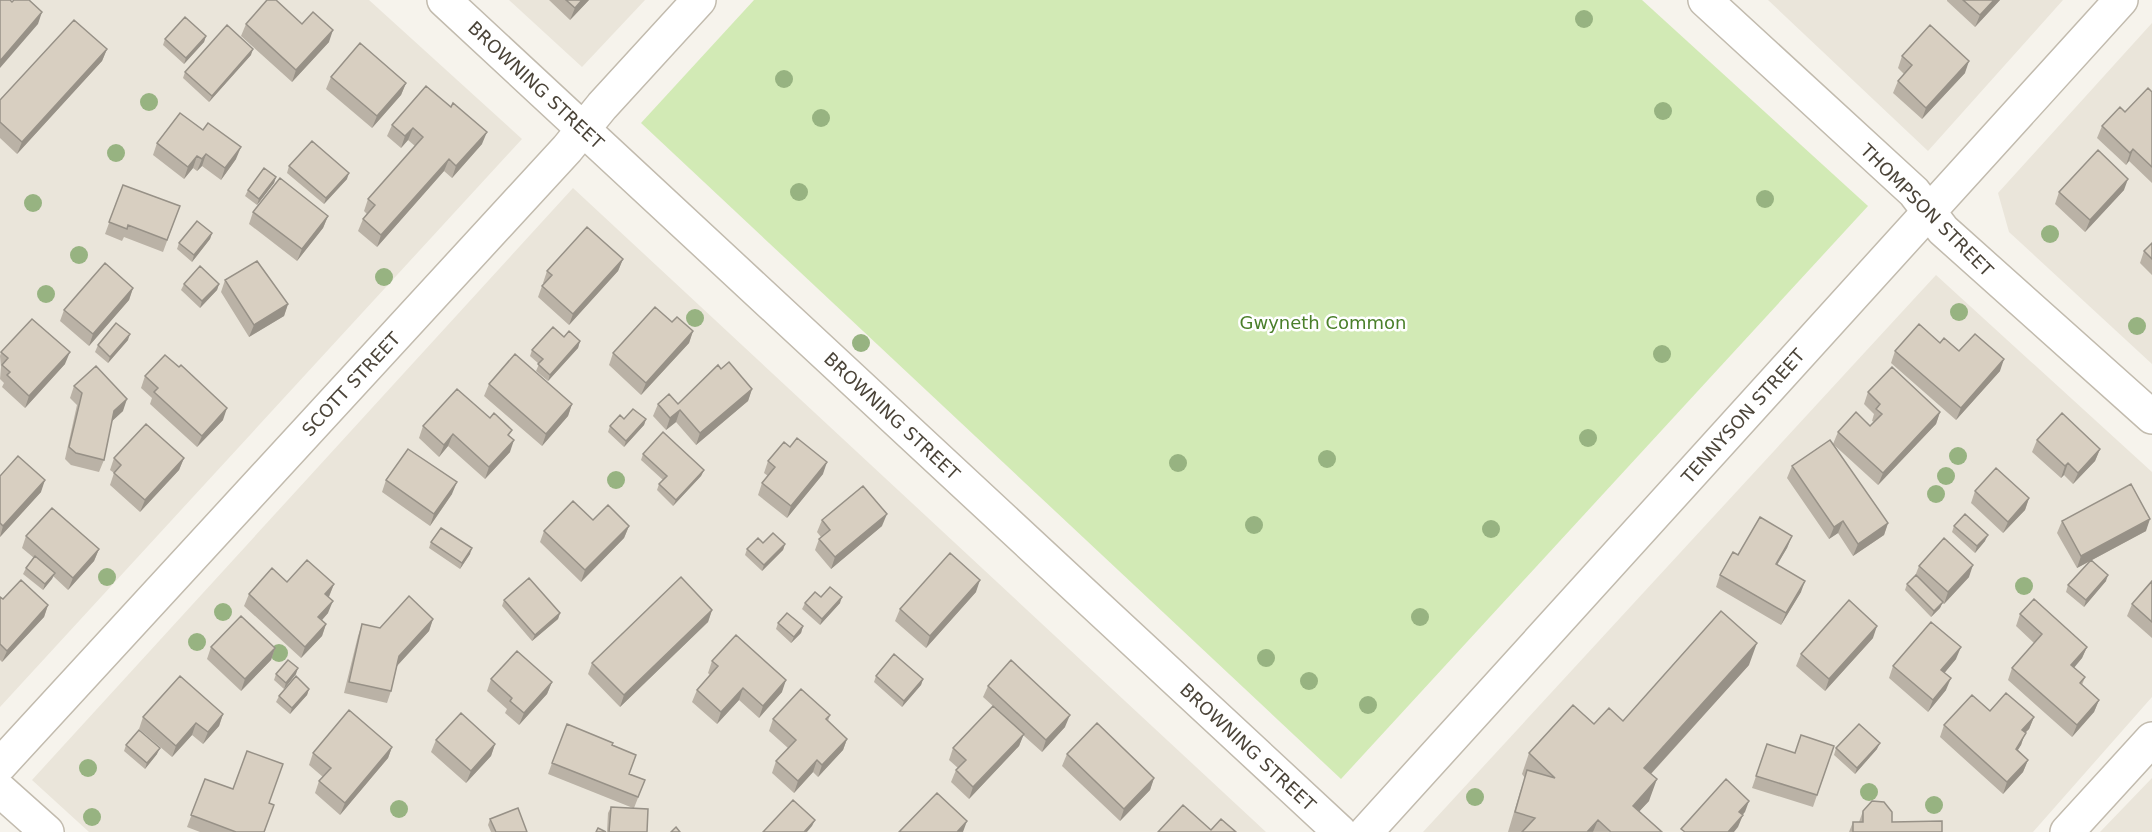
<svg xmlns="http://www.w3.org/2000/svg" width="2152" height="832" font-family="'DejaVu Sans',sans-serif">
<rect width="100%" height="100%" fill="#f6f3ec"/>
<path fill="#eae5da" d="M0,0H369L522,139L0,707Z
M509,0H645L582,67Z
M1768,0H2063L1928,151Z
M2152,23V364L2009,232L1998,193Z
M573,188L1266,832H89L32,780Z
M1936,275L2152,472V697L2033,832H1423Z
M2152,778V832H2100Z"/>
<path fill="#d2eab5" d="M754,0H1642L1868,206L1341,779L641,123Z"/>
<g fill="none" stroke-linecap="round" stroke-linejoin="round">
<defs>
<path id="minor" d="M444,0L1340,832
M1705,0L1914,192L1943,230L2152,417
M0,765L567,149L602,106L699,0
M0,790L47,832
M1366,832L2121,0
M2067,832L2152,739"/>
</defs>
<use href="#minor" stroke="#c2bbae" stroke-width="36"/>
<use href="#minor" stroke="#fff" stroke-width="33"/>
</g>
<g fill="#97b381">
<circle cx="1584" cy="19" r="9"/>
<circle cx="784" cy="79" r="9"/>
<circle cx="149" cy="102" r="9"/>
<circle cx="1663" cy="111" r="9"/>
<circle cx="821" cy="118" r="9"/>
<circle cx="116" cy="153" r="9"/>
<circle cx="799" cy="192" r="9"/>
<circle cx="1765" cy="199" r="9"/>
<circle cx="33" cy="203" r="9"/>
<circle cx="2050" cy="234" r="9"/>
<circle cx="79" cy="255" r="9"/>
<circle cx="384" cy="277" r="9"/>
<circle cx="46" cy="294" r="9"/>
<circle cx="1959" cy="312" r="9"/>
<circle cx="695" cy="318" r="9"/>
<circle cx="2137" cy="326" r="9"/>
<circle cx="861" cy="343" r="9"/>
<circle cx="1662" cy="354" r="9"/>
<circle cx="1588" cy="438" r="9"/>
<circle cx="1958" cy="456" r="9"/>
<circle cx="1327" cy="459" r="9"/>
<circle cx="1178" cy="463" r="9"/>
<circle cx="1946" cy="476" r="9"/>
<circle cx="616" cy="480" r="9"/>
<circle cx="1936" cy="494" r="9"/>
<circle cx="1254" cy="525" r="9"/>
<circle cx="1491" cy="529" r="9"/>
<circle cx="107" cy="577" r="9"/>
<circle cx="2024" cy="586" r="9"/>
<circle cx="223" cy="612" r="9"/>
<circle cx="1420" cy="617" r="9"/>
<circle cx="197" cy="642" r="9"/>
<circle cx="279" cy="653" r="9"/>
<circle cx="1266" cy="658" r="9"/>
<circle cx="1309" cy="681" r="9"/>
<circle cx="1368" cy="705" r="9"/>
<circle cx="88" cy="768" r="9"/>
<circle cx="1869" cy="792" r="9"/>
<circle cx="1475" cy="797" r="9"/>
<circle cx="1934" cy="805" r="9"/>
<circle cx="399" cy="809" r="9"/>
<circle cx="92" cy="817" r="9"/>
</g>
<path fill="#bab2a6" d="M549,0H589L570,20Z
M1947,0H2000L1975,27L1947,1Z
M246,24L329,42L292,82L241,36Z
M206,36L204,42L184,64L163,45L165,39Z
M107,49L102,61L17,154L0,138V100Z
M251,55L209,102L183,78L185,72Z
M1902,56L1965,73L1922,119L1893,93L1898,81L1904,74L1898,68Z
M331,77L406,83L401,95L372,128L326,89Z
M426,86L482,144L452,178L444,171L377,247L358,231L363,219L367,214L364,211L368,199L415,146L408,140L401,148L387,136L392,125Z
M2152,92V183L2129,161L2126,165L2097,138L2102,126L2125,112Z
M157,143L236,159L221,180L202,166L197,171L193,168L184,179L153,155Z
M289,166L347,179L324,204L287,173Z
M276,177L274,183L257,205L245,196L248,190Z
M123,185L180,206L163,252L124,237L122,241L105,234Z
M2124,190L2085,232L2055,204L2059,192Z
M253,212L328,216L323,228L297,261L249,224Z
M212,233L210,239L192,262L177,249L179,243Z
M2152,243V275L2140,263L2144,251Z
M623,259L618,271L569,325L538,297L542,286L544,283H543L547,271Z
M225,280L288,304L284,316L249,337L221,292Z
M184,284H219L217,290L200,308L181,290Z
M133,288L129,300L89,346L60,321L64,310Z
M672,322L693,331L689,343L641,395L609,365L613,353Z
M564,337L580,341L578,348L548,381L536,371L539,364L530,356L532,350Z
M128,340L108,363L95,352L98,345Z
M1940,343L2000,371L1956,420L1891,363L1895,351Z
M1,352L65,364L25,408L2,387L4,383L0,379L1,367L0,356Z
M721,369L752,389L748,401L696,445L676,422L666,430L653,416L658,404H678Z
M145,376L223,420L197,447L150,404L152,398L141,388Z
M489,384L572,404L568,416L542,446L484,396Z
M74,386L123,411L112,421L104,460L99,472L71,465L65,459L77,405L70,398Z
M1868,392L1940,412L1936,424L1878,485L1833,444L1838,432L1870,426L1874,422L1872,421L1874,414L1864,404Z
M624,419H646L644,425L624,447L608,432L610,426Z
M423,426L510,436V452L485,479L448,446L439,457L419,438Z
M2037,440L2100,449L2095,461L2073,484L2064,475L2061,478L2032,452Z
M643,454L704,470L701,476L673,506L657,490L659,484L663,480L641,460Z
M114,458H184L179,470L140,512L110,485L114,473L110,470Z
M768,461L823,474L787,518L758,495L762,483L768,476L764,473Z
M1792,466L1888,523L1884,535L1853,556L1838,533L1829,539L1787,478Z
M0,476L41,492L0,537Z
M386,480L452,494L430,526L382,492Z
M1975,491L2029,498L2025,510L2003,533L1971,503Z
M593,520L629,526L624,538L581,582L540,542L544,531Z
M822,520L882,526L831,569L815,550L819,539L821,537L817,532Z
M2062,521L2146,531L2092,560L2106,581L2084,607L2066,592L2068,585L2090,561L2077,568L2057,533Z
M1954,526L1985,541L1975,553L1952,532Z
M26,536L99,549L94,561L68,590L53,576L43,590L23,574L26,568L34,558L22,548Z
M1792,536L1787,548L1777,565L1801,592L1781,625L1716,587L1720,575L1738,555Z
M431,542L470,554L460,569L429,548Z
M785,544L783,550L762,571L745,555L747,549Z
M1919,566L1969,577L1944,604L1942,603L1940,608L1931,617L1905,590L1907,584L1915,576Z
M2152,581V638L2127,616L2132,604Z
M287,582L334,584L329,597L328,613L322,620L326,624L322,636L301,658L244,606L249,594Z
M976,592L926,648L895,621L900,609Z
M0,597L3,599L48,605L44,617L2,662L0,660Z
M821,597L840,603L820,625L802,609L805,603Z
M504,600L560,613L558,619L532,641L502,606Z
M712,610L708,622L620,707L588,674L592,663Z
M2020,614L2087,647L2082,658L2074,668L2085,677L2082,685L2099,700L2094,712L2072,737L2008,680L2012,668L2034,643L2016,626Z
M433,619L429,631L397,666L391,691L387,703L344,693L358,636L362,624L380,628Z
M778,623L803,626L801,633L791,643L776,629Z
M1873,638L1825,691L1796,666L1801,654Z
M211,647L275,648L271,660L241,691L207,659Z
M1956,659L1944,673L1946,690L1928,712L1889,678L1893,666Z
M712,661L782,692L759,718L739,700L717,724L692,702L697,690L710,675L708,673Z
M1749,665L1651,774L1649,801L1639,811L1662,832H1508L1520,792L1525,778L1522,774L1529,753L1594,724L1623,721Z
M276,674H296L284,689L274,680Z
M876,676L923,679L921,685L902,707L874,682Z
M491,679L552,682L547,694L519,725L505,713L507,709L487,691Z
M988,686L1065,727L1042,752L1023,735L1019,746L969,799L951,782L956,770L958,768L949,760L953,748L993,706L983,697Z
M309,689L307,695L290,714L276,702L279,696Z
M1990,711L2034,717L2029,729L2025,733L2021,745L2018,750L2028,760L2023,772L2003,794L1940,737L1944,725Z
M223,714L219,726L203,744L192,735L172,757L139,729L143,717Z
M830,715L828,721L847,739L843,750L818,777L813,772L794,793L772,773L776,761L788,748L769,731L773,719Z
M436,740L495,744L491,756L466,783L431,752Z
M1767,744L1794,753L1834,746L1813,807L1752,788Z
M126,745L157,754L145,769L124,751Z
M612,745L629,774L645,780L634,808L647,832H607L608,813L611,807L633,808L548,774L552,763Z
M392,747L388,758L340,815L315,793L319,781L323,777L309,765L313,753Z
M1836,748L1877,749L1855,774L1834,755Z
M1067,754L1154,778L1150,790L1120,821L1062,766Z
M205,779L269,803L265,832H200L187,827Z
M1863,811L1892,822L1942,832H1849L1853,822H1859Z
M490,819L527,832H491L488,825Z"/>
<path fill="#979187" d="M582,0H589L570,20L575,8Z
M1994,0H2000L1975,27L1980,15Z
M42,12L38,24L0,68V61Z
M333,30L329,42L292,82L296,70Z
M206,36L204,42L184,64L186,58Z
M107,49L102,61L17,154L22,142Z
M253,49L251,55L209,102L212,96Z
M1969,61L1965,73L1922,119L1926,108Z
M406,83L401,95L372,128L377,116Z
M413,128L408,140L401,148L405,136Z
M487,132L482,144L452,178L456,166Z
M241,147L236,159L221,180L225,168Z
M2133,149L2129,161L2126,165L2130,153Z
M206,154L202,166L197,171L202,159Z
M197,156L193,168L184,179L188,167Z
M449,159L444,171L377,247L381,235Z
M349,173L347,179L324,204L326,198Z
M276,177L274,183L257,205L259,199Z
M2128,179L2124,190L2085,232L2090,220Z
M328,216L323,228L297,261L302,249Z
M212,233L210,239L192,262L194,255Z
M623,259L618,271L569,325L573,314Z
M219,284L217,290L200,308L202,301Z
M133,288L129,300L89,346L93,334Z
M288,304L284,316L249,337L254,325Z
M693,331L689,343L641,395L646,383Z
M130,334L128,340L108,363L110,357Z
M580,341L578,348L548,381L550,375Z
M70,352L65,364L25,408L29,396Z
M2004,359L2000,371L1956,420L1961,408Z
M752,389L748,401L696,445L700,433Z
M127,399L123,411L110,423L114,411Z
M572,404L568,416L542,446L546,434Z
M227,408L223,420L197,447L202,436Z
M680,410L676,422L666,430L670,418Z
M1940,412L1936,424L1878,485L1883,473Z
M646,419L644,425L624,447L626,441Z
M453,434L448,446L439,457L444,445Z
M514,440L510,452L485,479L489,467Z
M2100,449L2095,461L2073,484L2078,473Z
M184,458L179,470L140,512L145,500Z
M827,462L823,474L787,518L791,506Z
M2068,463L2064,475L2061,478L2065,466Z
M704,470L701,476L673,506L676,500Z
M45,480L41,492L0,537L3,526Z
M457,482L452,494L430,526L434,514Z
M2029,498L2025,510L2003,533L2008,522Z
M887,514L882,526L831,569L835,557Z
M2150,519L2146,531L2077,568L2081,556Z
M1843,521L1838,533L1829,539L1834,527Z
M1888,523L1884,535L1853,556L1858,544Z
M629,526L624,538L581,582L585,570Z
M1988,535L1985,541L1975,553L1977,546Z
M1792,536L1787,548L1771,575L1776,564Z
M785,544L783,550L762,571L764,565Z
M472,548L470,554L460,569L462,563Z
M99,549L94,561L68,590L73,578Z
M1973,565L1969,577L1944,604L1948,592Z
M55,573L52,579L43,590L45,584Z
M2108,575L2106,581L2084,607L2086,600Z
M980,580L976,592L926,648L930,636Z
M1805,581L1801,592L1781,625L1786,613Z
M334,584L329,596L321,606L325,594Z
M842,597L840,603L820,625L822,619Z
M333,601L328,613L314,629L318,617Z
M1943,602L1940,608L1931,617L1934,611Z
M48,605L44,617L2,662L7,651Z
M712,610L708,622L620,707L624,695Z
M560,613L558,619L532,641L535,635Z
M433,619L429,631L395,668L399,656Z
M326,624L322,636L301,658L305,647Z
M803,626L801,633L791,643L794,637Z
M1877,626L1873,638L1825,691L1829,679Z
M1757,643L1749,665L1637,789L1644,768Z
M1961,647L1956,659L1937,682L1941,670Z
M2087,647L2082,658L2066,677L2071,665Z
M275,648L271,660L241,691L245,679Z
M298,668L296,674L284,689L286,683Z
M1951,678L1946,690L1928,712L1933,700Z
M923,679L921,685L902,707L904,701Z
M786,680L782,692L759,718L763,706Z
M552,682L547,694L519,725L524,713Z
M743,688L739,700L717,724L721,712Z
M309,689L307,695L290,714L292,708Z
M2099,700L2094,712L2072,737L2077,725Z
M223,714L219,726L203,744L208,732Z
M1070,715L1065,727L1042,752L1046,740Z
M2034,717L2029,729L2025,733L2021,745L2011,760L2022,730Z
M196,723L192,735L172,757L176,746Z
M1024,734L1019,746L969,799L973,787Z
M847,739L843,750L818,777L822,765Z
M1880,743L1877,749L1855,774L1857,768Z
M495,744L491,756L466,783L471,771Z
M392,747L388,758L340,815L345,803Z
M160,748L157,754L145,769L147,763Z
M817,760L813,772L794,793L798,781Z
M2028,760L2023,772L2003,794L2007,782Z
M1154,778L1150,790L1120,821L1124,809Z
M1657,779L1649,801L1625,827L1633,806Z
M1749,801L1745,812L1735,824L1739,812Z
M1743,815L1738,827L1734,832H1728Z
M815,820L812,826L807,832H804Z
M1598,820L1593,832H1587Z
M967,821L963,832H957Z"/>
<path fill="#d8cfc1" stroke="#979187" stroke-width="1.5" d="M0,0H10L12,2L14,0H29L42,12L0,61Z
M267,0H276L302,24L313,12L333,30L296,70L246,24Z
M566,0H582L575,8Z
M1963,0H1994L1980,15Z
M185,17L206,36L186,58L165,39Z
M74,20L107,49L22,142L0,122V100Z
M227,25L253,49L212,96L185,72Z
M1930,25L1969,61L1926,108L1898,81L1912,65L1902,56Z
M360,43L406,83L377,116L331,77Z
M426,86L451,107L453,103L487,132L456,166L449,159L381,235L363,219L375,205L368,199L423,137L413,128L405,136L392,125Z
M2148,88L2152,92V167L2133,149L2130,153L2102,126L2120,107L2125,112Z
M180,113L203,130L208,123L241,147L225,168L206,154L202,159L197,156L188,167L157,143Z
M312,141L349,173L326,198L289,166Z
M2098,150L2128,179L2090,220L2059,192Z
M264,168L276,177L259,199L248,190Z
M280,178L328,216L302,249L253,212Z
M123,185L180,206L167,240L128,225L127,229L109,222Z
M197,221L212,233L194,255L179,243Z
M587,227L623,259L573,314L542,286L552,275L547,271Z
M2152,243V259L2144,251Z
M257,261L288,304L254,325L225,280Z
M105,263L133,288L93,334L64,310Z
M200,266L219,284L202,301L184,284Z
M655,307L672,322L677,317L693,331L646,383L613,353Z
M32,319L70,352L29,396L7,375L10,372L2,365L8,358L1,352Z
M116,323L130,334L110,357L98,345Z
M1919,324L1940,343L1944,338L1959,351L1975,334L2004,359L1961,408L1895,351Z
M553,327L564,337L569,331L580,341L550,375L538,364L543,359L532,350Z
M515,354L572,404L546,434L489,384Z
M165,355L179,367L181,365L227,408L202,436L154,392L158,388L145,376Z
M729,362L752,389L700,433L680,410L670,418L658,404L669,394L678,404L718,365L721,369Z
M96,366L127,399L114,411L104,460L76,453L69,447L82,393L74,386Z
M1892,367L1940,412L1883,473L1838,432L1856,412L1870,426L1882,414L1876,409L1880,404L1868,392Z
M457,389L490,418L494,413L512,430L508,435L514,440L489,467L453,434L444,445L423,426Z
M633,409L646,419L626,441L610,426L620,415L624,419Z
M2062,413L2100,449L2078,473L2068,463L2065,466L2037,440Z
M146,424L184,458L145,500L114,473L121,465L114,458Z
M663,432L704,470L676,500L659,484L667,476L643,454Z
M797,438L827,462L791,506L762,483L775,467L768,461L784,442L790,447Z
M1830,440L1888,523L1858,544L1843,521L1834,527L1792,466Z
M408,449L457,482L434,514L386,480Z
M18,456L45,480L3,526L0,523V476Z
M1996,468L2029,498L2008,522L1975,491Z
M2131,484L2150,519L2081,556L2062,521Z
M863,486L887,514L835,557L819,539L830,530L822,520Z
M573,501L593,520L608,505L629,526L585,570L544,531Z
M52,508L99,549L73,578L26,536Z
M1965,514L1988,535L1977,546L1954,526Z
M1760,517L1792,536L1776,564L1805,581L1786,613L1720,575L1733,552L1738,555Z
M441,528L472,548L462,563L431,542Z
M773,533L785,544L764,565L747,549L758,538L763,543Z
M1944,538L1973,565L1948,592L1919,566Z
M950,553L980,580L930,636L900,609Z
M35,556L55,573L45,584L26,568Z
M307,560L334,584L325,594L333,601L318,617L326,624L305,647L249,594L272,568L287,582Z
M2091,560L2108,575L2086,600L2068,585Z
M1916,575L1943,602L1934,611L1907,584Z
M681,577L712,610L624,695L592,663Z
M529,578L560,613L535,635L504,600Z
M21,580L48,605L7,651L0,644V597L3,599Z
M2152,581V622L2132,604Z
M830,587L842,597L822,619L805,603L815,592L821,597Z
M409,596L433,619L399,656L391,691L349,682L362,624L380,628Z
M2034,599L2087,647L2071,665L2085,677L2080,683L2099,700L2077,725L2012,668L2042,634L2020,614Z
M1849,600L1877,626L1829,679L1801,654Z
M1721,611L1757,643L1644,768L1657,779L1633,806L1662,832H1611L1598,820L1587,832H1522L1535,818L1515,812L1527,770L1555,778L1529,753L1573,705L1594,724L1609,708L1623,721Z
M787,613L803,626L794,637L778,623Z
M241,616L275,648L245,679L211,647Z
M1931,622L1961,647L1941,670L1951,678L1933,700L1893,666Z
M736,635L786,680L763,706L743,688L721,712L697,690L718,666L712,661Z
M517,651L552,682L524,713L510,701L512,698L491,679Z
M894,654L923,679L904,701L876,676Z
M288,660L298,668L286,683L276,674Z
M1011,660L1070,715L1046,740L988,686Z
M180,676L223,714L208,732L196,723L176,746L143,717Z
M296,676L309,689L292,708L279,696Z
M801,689L830,715L826,719L847,739L822,765L817,760L798,781L776,761L796,740L773,719Z
M2006,693L2034,717L2022,730L2026,733L2016,749L2028,760L2007,782L1944,725L1972,695L1990,711Z
M993,706L1024,734L973,787L956,770L966,760L953,748Z
M349,710L392,747L345,803L319,781L331,768L313,753Z
M461,713L495,744L471,771L436,740Z
M1097,723L1154,778L1124,809L1067,754Z
M567,724L613,743L612,745L636,755L629,774L645,780L638,797L552,763Z
M1859,724L1880,743L1857,768L1836,748Z
M139,730L160,748L147,763L126,745Z
M1801,735L1834,746L1817,795L1756,776L1767,744L1795,753Z
M247,751L283,764L269,803L274,805L264,832H236L191,815L205,779L233,789Z
M1726,779L1749,801L1739,812L1743,815L1728,832H1685L1681,829Z
M937,793L967,821L957,832H899Z
M793,800L815,820L804,832H763Z
M1872,801L1884,802L1892,812V822L1942,821V832H1853V822H1863V811Z
M1183,805L1211,830L1221,819L1236,832H1158Z
M611,807L648,809L647,832H609Z
M518,808L527,832H496L490,819Z
M676,827L680,832H671Z
M598,828L606,832H596Z"/>
<g text-anchor="middle" dominant-baseline="central" stroke-width="5" stroke-linejoin="round" paint-order="stroke">
<g font-size="18" fill="#4b4439" stroke="#fff">
<text transform="translate(536 85) rotate(43)">BROWNING STREET</text>
<text transform="translate(1927 210) rotate(45)">THOMPSON STREET</text>
<text transform="translate(351 384) rotate(-47)">SCOTT STREET</text>
<text transform="translate(892 416) rotate(43)">BROWNING STREET</text>
<text transform="translate(1743 416) rotate(-48)">TENNYSON STREET</text>
<text transform="translate(1248 747) rotate(43)">BROWNING STREET</text>
</g>
<g font-size="18" fill="#4a7f2a" stroke="#fff">
<text x="1323" y="322">Gwyneth Common</text>
</g>
</g>
</svg>
